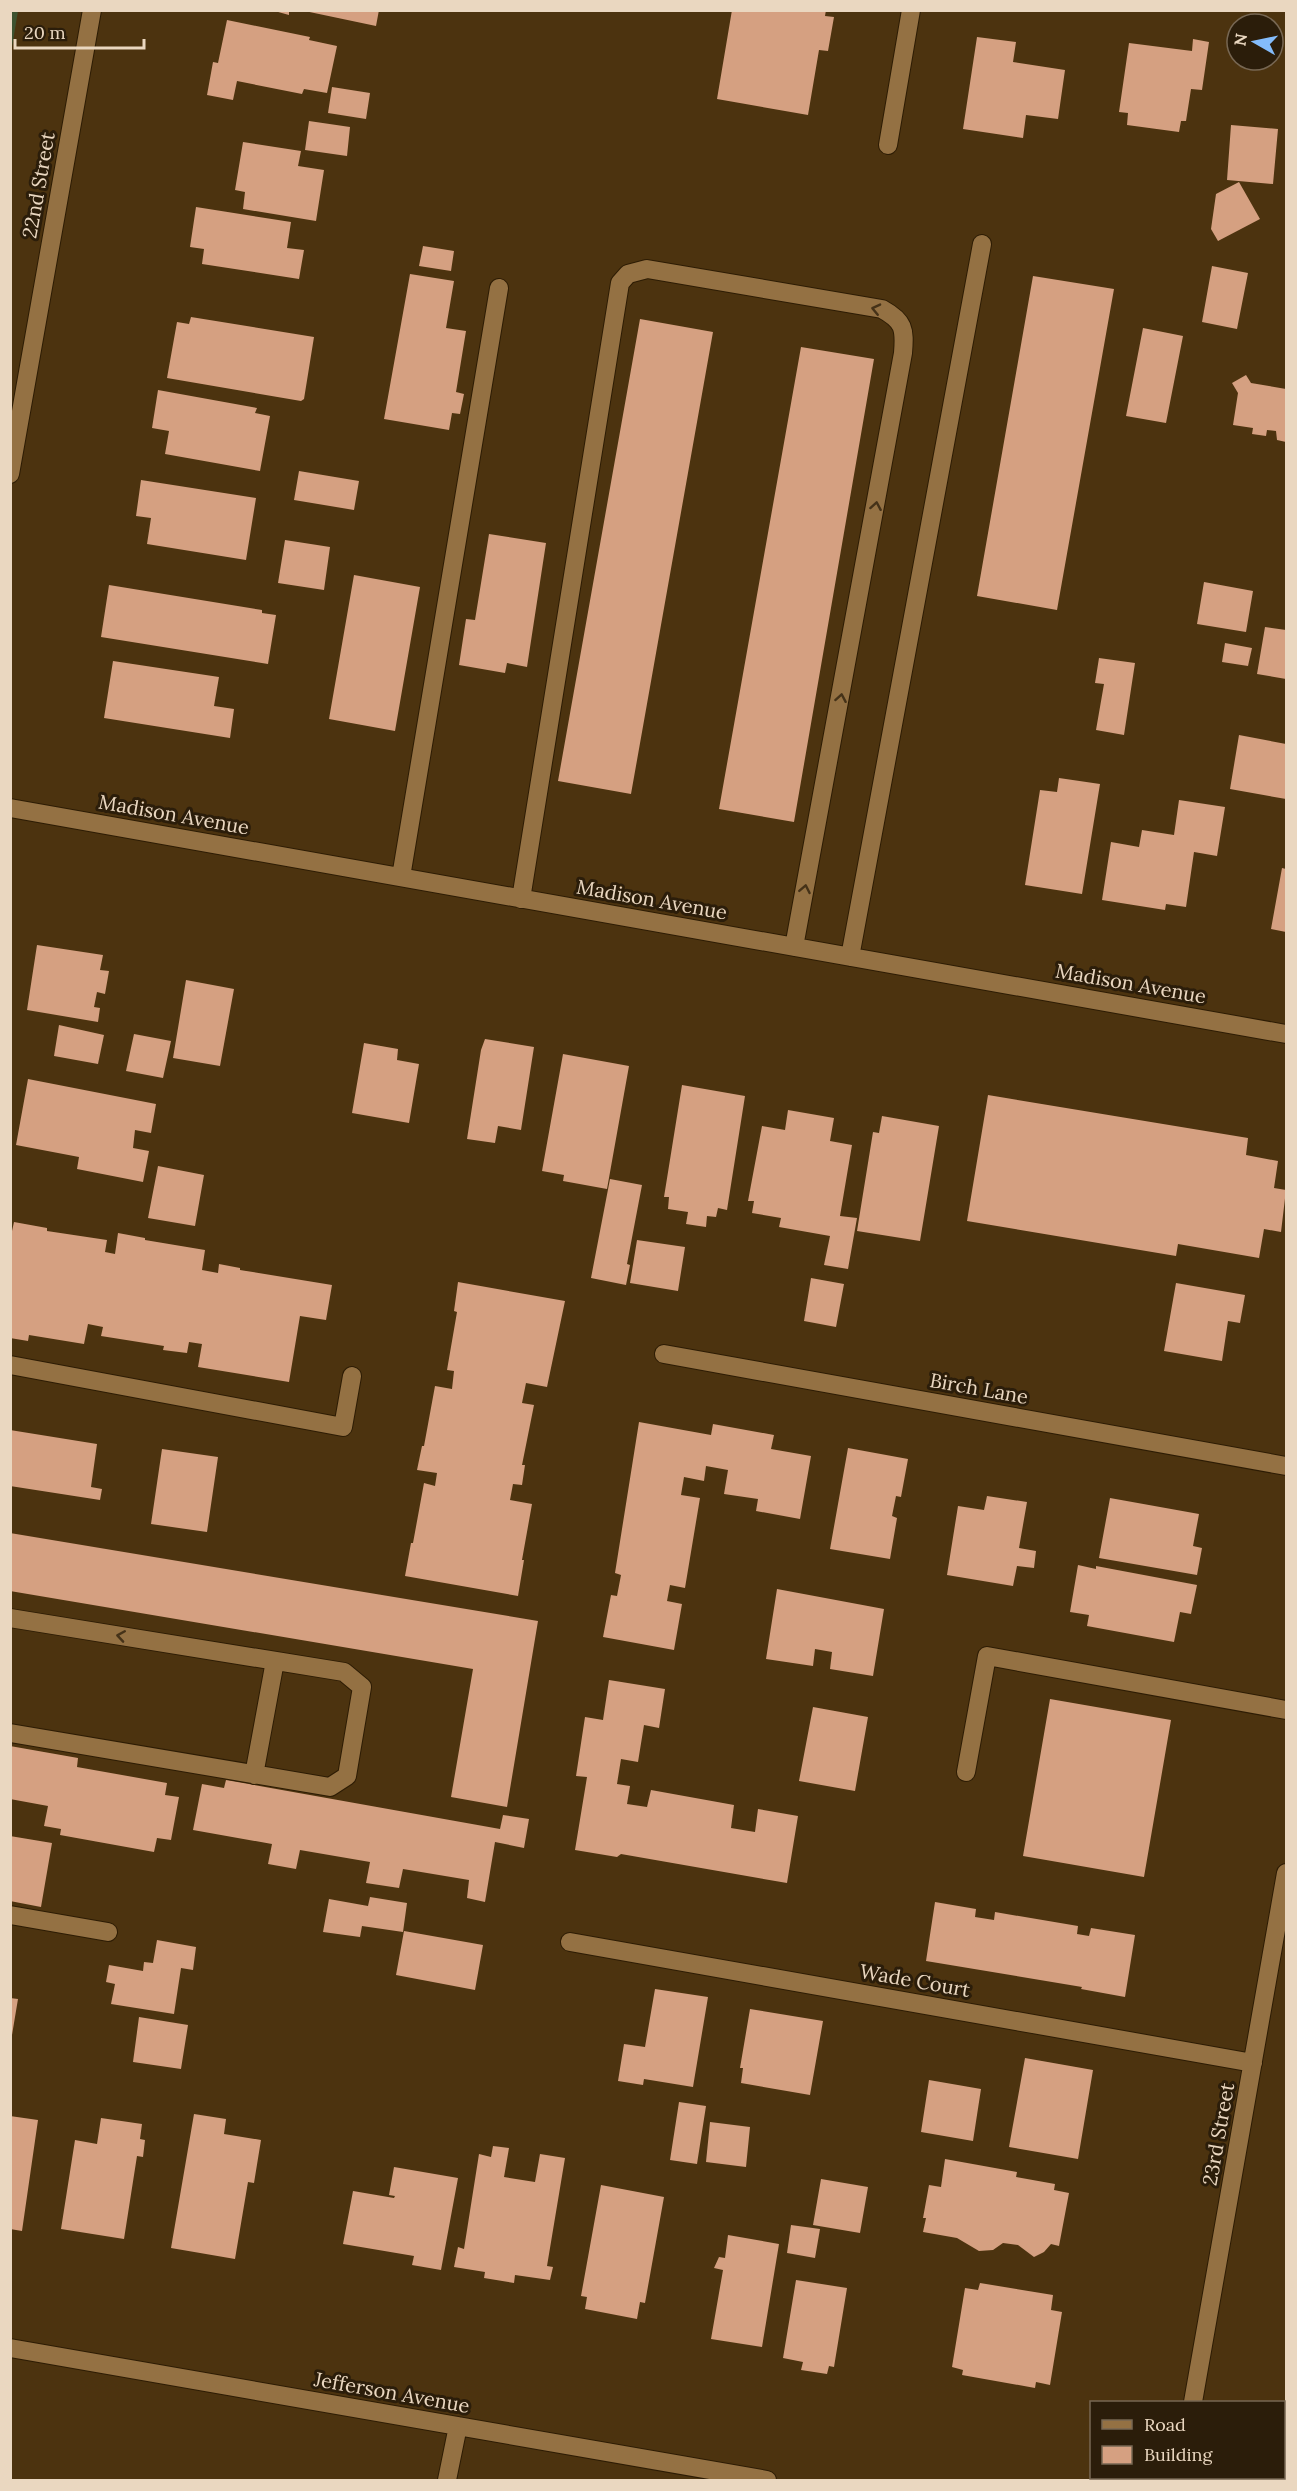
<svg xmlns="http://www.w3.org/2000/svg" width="1297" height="2491" font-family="Lora,serif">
<rect width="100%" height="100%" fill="#4c330f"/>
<path fill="#3e522f" d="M11,10L18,11L11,53L10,11Z"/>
<path fill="#d5a081" d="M271,10H289V15Z
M300,10H379L376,26Z
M732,10H826L825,16L834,17L828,51L819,50L808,115L717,99Z
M227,20L310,37L309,40L337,46L327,93L304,89L302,94L237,81L233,100L207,95L213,62L218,63Z
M977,37L1016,42L1013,62L1065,70L1058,119L1026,115L1023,138L963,129Z
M1193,39L1209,42L1202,90L1191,89L1186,121H1181L1179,132L1127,125L1128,113L1119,112L1129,43L1192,51Z
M332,87L370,93L366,119L328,113Z
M309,121L350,127L347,156L305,150Z
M1231,125L1278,129L1273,184L1227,180Z
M243,142L301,151L298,166L324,170L316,221L243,209L245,192L235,190Z
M1239,182L1260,219L1218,241L1211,229L1216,194Z
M196,207L291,222L287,248L304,250L299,279L202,264L204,249L190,247Z
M423,246L454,251L451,271L419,266Z
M1212,266L1248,273L1237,329L1202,322Z
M410,274L454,281L446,328L466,331L456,392L464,394L460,414L452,413L449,430L384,419Z
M1033,276L1114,289L1057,610L977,596Z
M191,317L314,337L304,399L301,401L167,378L177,322L189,324Z
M640,319L713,332L631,794L558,781Z
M1143,328L1183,336L1166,423L1126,416Z
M801,347L874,359L794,822L719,809Z
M1246,375L1251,383L1286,389V442L1277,440L1276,431L1267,430L1266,436L1252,434L1253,428L1233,425L1238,393L1232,383Z
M158,390L257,408L255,413L270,416L260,471L165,454L169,431L152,428Z
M299,471L359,481L354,510L294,500Z
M141,480L256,498L246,560L147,544L151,518L136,516Z
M489,534L546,543L527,667L507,663L505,673L459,665L466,619L475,620Z
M285,540L330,547L324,590L278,583Z
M354,575L420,587L395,731L329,719Z
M1204,582L1253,591L1246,632L1197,624Z
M109,585L262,610V613L276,615L268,664L101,637Z
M1265,627L1286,630V679L1257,674Z
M1225,643L1252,648L1248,666L1222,662Z
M1099,658L1135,663L1124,735L1096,730L1104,684L1095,683Z
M113,661L219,677L214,706L234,709L230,738L104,718Z
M1239,735L1286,744V799L1230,789Z
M1059,778L1100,784L1082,894L1025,885L1040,790L1057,792Z
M1179,800L1225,807L1217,856L1194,852L1186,907L1166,904L1165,910L1102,900L1111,842L1139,847L1142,830L1174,835Z
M1282,868L1286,869V932L1271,929Z
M37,945L103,955L100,970L109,971L105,994L97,992L94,1007L100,1008L98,1022L27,1010Z
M186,980L234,989L220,1066L173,1058Z
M59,1025L104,1035L98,1064L54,1056Z
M134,1034L171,1041L163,1078L126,1071Z
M485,1039L534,1047L521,1130L498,1126L495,1143L467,1139L481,1050Z
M364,1043L398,1049L397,1060L419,1064L409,1123L352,1113Z
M563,1054L629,1066L607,1189L563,1181L564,1175L542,1171Z
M28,1079L156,1104L151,1133L135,1130L133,1148L149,1151L143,1182L77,1169L79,1157L16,1145Z
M682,1085L745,1096L727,1210L718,1208L716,1217L707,1216L706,1227L686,1224L688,1212L668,1209L669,1197H664Z
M988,1095L1248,1138L1246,1155L1278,1161L1274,1188L1286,1190L1281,1232L1264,1229L1259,1258L1178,1244L1176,1256L967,1221Z
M788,1110L834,1118L830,1141L852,1145L840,1216L857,1218L848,1269L824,1265L830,1236L779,1227L781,1218L752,1213L754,1201H748L762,1126L785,1130Z
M882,1116L939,1126L920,1241L857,1231L873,1132L879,1133Z
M158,1166L204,1175L195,1226L148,1218Z
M610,1179L642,1185L627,1264L630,1265L626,1285L591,1278Z
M14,1222L47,1228V1231L107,1240L105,1252L115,1254L118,1233L145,1238V1240L205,1250L202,1270L218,1273L219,1264L240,1268V1270L332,1285L326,1320L300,1316L289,1382L198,1367L202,1344L189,1342L187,1353L163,1350L164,1346L101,1336L103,1327L88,1324L84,1344L29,1335L28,1341L10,1338V1240Z
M637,1240L685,1247L678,1291L630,1283Z
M811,1278L844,1284L836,1327L804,1321Z
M458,1282L565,1301L547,1387L526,1383L522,1403L534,1405L522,1465H525L522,1485L513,1484L510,1500L532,1504L522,1560H524L518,1596L405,1576L411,1543H413L424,1483L435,1486L437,1473L417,1470L422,1446H424L435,1386L452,1389L454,1371L447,1370L457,1312L454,1311Z
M1176,1283L1245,1295L1240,1323L1228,1321L1222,1361L1164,1351Z
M639,1422L711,1435L713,1424L774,1435L771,1449L811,1456L800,1519L756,1511L758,1499L724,1494L728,1470L706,1466L704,1481L684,1477L681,1495L700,1498L685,1588L670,1585L667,1601L682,1604L674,1650L603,1637L611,1595L617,1596L621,1575L615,1573Z
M10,1430L97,1444L91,1487L102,1489L100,1500L10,1486Z
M848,1448L908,1459L901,1497L896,1496L892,1516L897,1518L890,1559L830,1549Z
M162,1449L218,1457L207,1532L151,1524Z
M987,1496L1027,1502L1019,1548L1036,1551L1034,1568L1017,1566L1013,1586L947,1575L958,1506L984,1510Z
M1110,1498L1199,1514L1193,1546L1202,1548L1197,1575L1099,1558Z
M10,1533L538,1621L507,1807L451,1797L473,1669L10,1591Z
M1078,1565L1096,1569V1566L1197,1585L1191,1614L1180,1612L1174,1642L1087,1626L1089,1615L1070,1612Z
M777,1589L884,1609L873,1676L830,1669L832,1652L815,1649L813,1666L766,1659Z
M609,1680L665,1689L659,1728L644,1725L638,1762L621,1759L617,1784L630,1786L627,1804L647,1807L651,1790L734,1805L731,1828L755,1832L758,1809L798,1816L787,1883L621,1854L617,1857L575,1850L587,1777L576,1776L585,1717L603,1720Z
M1050,1699L1171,1720L1144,1877L1023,1856Z
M813,1707L868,1717L855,1791L799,1781Z
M10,1746L78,1758L77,1767L167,1783L165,1795L179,1797L171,1840L157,1838L154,1852L60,1835L61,1829L44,1826L48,1806L10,1799Z
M226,1780L500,1829L503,1815L529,1819L524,1848L495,1842L485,1902L467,1898L469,1880L403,1869L399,1888L366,1883L370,1862L300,1850L296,1869L268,1864L272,1844L193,1830L202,1784L224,1788Z
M10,1836L52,1843L41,1907L10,1901Z
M370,1897L407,1903L403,1932L362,1926L360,1937L323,1932L329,1899L368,1906Z
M935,1902L976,1909L975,1917L994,1920L995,1912L1078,1926L1077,1934L1089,1936L1091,1928L1135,1935L1125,1997L1081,1989L1082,1987L926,1961Z
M404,1931L483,1945L475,1990L396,1975Z
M157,1940L196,1947L193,1970L181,1968L174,2014L111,2004L115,1984L106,1982L109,1965L143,1971L144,1962L153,1963Z
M655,1989L708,1997L693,2087L644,2079L643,2085L618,2081L624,2044L645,2047Z
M10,1998L18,1999L12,2035H10Z
M750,2009L823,2021L810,2095L741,2083L743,2068H740Z
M139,2017L188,2025L181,2069L133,2062Z
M1025,2058L1093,2070L1078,2159L1009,2147Z
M929,2080L981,2089L973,2141L921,2132Z
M679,2102L706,2106L697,2164L670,2160Z
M194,2114L226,2119L224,2134L261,2140L254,2183L248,2182L235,2259L171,2248Z
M10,2116L38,2120L22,2231L10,2229Z
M101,2118L142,2124L140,2139L145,2140L143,2157L137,2156L124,2239L61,2229L75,2140L97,2144Z
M710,2122L750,2127L746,2167L706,2162Z
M493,2146L509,2148L504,2177L535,2182L540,2154L565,2158L547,2266L553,2267L550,2280L515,2275L514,2283L484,2278L485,2272L454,2267L458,2247L464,2249L479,2154L491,2157Z
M945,2159L1017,2172L1016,2177L1055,2184L1054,2190L1069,2193L1059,2246L1051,2244L1044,2252L1034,2257L1018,2245L1003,2243L993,2250L979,2251L957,2238L923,2232L926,2218H923L929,2185L941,2187Z
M394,2167L458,2178L441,2270L412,2265L414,2256L343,2244L353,2191L394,2198L395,2196L389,2195Z
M821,2179L868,2187L860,2233L813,2225Z
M601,2185L664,2197L645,2303L640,2302L637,2319L585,2309L587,2297L581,2296Z
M791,2225L820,2229L815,2258L787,2253Z
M728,2235L779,2244L762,2347L711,2339L723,2270L714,2268L719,2257L725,2258Z
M796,2280L847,2288L834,2367L829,2366L827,2374L801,2370L803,2362L783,2358Z
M980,2283L1053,2295L1051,2310L1062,2312L1050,2385L1036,2382L1035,2388L962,2375L963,2370L952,2367L965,2288L978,2290Z"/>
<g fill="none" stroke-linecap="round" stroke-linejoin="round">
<defs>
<path id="minor" d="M888,145L911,10
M10,474L92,10
M10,808L1286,1034
M401,877L499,288
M521,899L620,283L628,274L647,269L882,309C904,321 905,329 903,353L794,947
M850,957L982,244
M664,1354L1286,1466
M10,1365L343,1427L352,1376
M10,1618L344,1672L362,1687L347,1776L330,1787L10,1733
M966,1772L987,1656L1286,1710
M254,1775L275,1661
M10,1915L108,1932
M570,1942L1253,2063
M10,2348L767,2480
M1193,2402L1286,1873
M447,2480L458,2426
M1179,2480L1180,2478"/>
</defs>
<use href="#minor" stroke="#2d1c04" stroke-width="20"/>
<use href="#minor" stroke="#947143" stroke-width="18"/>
</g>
<defs><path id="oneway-chevron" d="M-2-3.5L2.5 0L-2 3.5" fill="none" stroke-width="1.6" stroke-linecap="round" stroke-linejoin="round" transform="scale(1.5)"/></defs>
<g stroke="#453218">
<use href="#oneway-chevron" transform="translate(876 309) rotate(-167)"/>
<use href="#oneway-chevron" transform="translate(876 506) rotate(-80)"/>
<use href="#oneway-chevron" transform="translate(841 698) rotate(-80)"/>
<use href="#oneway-chevron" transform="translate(805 889) rotate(-79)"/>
<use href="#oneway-chevron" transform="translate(121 1636) rotate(-171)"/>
</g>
<g text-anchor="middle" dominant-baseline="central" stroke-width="6" stroke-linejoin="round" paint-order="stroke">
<g font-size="20" fill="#ead7c0" stroke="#2b1d0a">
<text transform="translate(38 185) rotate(-80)">22nd Street</text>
<text transform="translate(174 814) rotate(10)">Madison Avenue</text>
<text transform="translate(652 899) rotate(10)">Madison Avenue</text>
<text transform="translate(1131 983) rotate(10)">Madison Avenue</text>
<text transform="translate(979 1388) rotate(10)">Birch Lane</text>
<text transform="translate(915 1980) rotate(10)">Wade Court</text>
<text transform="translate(1218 2134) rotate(-80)">23rd Street</text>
<text transform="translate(392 2392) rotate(10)">Jefferson Avenue</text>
</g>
</g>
<rect width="1297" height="2491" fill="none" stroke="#ead7c0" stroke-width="24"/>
<rect x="1090" y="2401" width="195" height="78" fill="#2b1d0a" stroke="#776753" stroke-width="1.5"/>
<rect x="1102" y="2420" width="30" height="9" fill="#947143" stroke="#776753" stroke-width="1.5"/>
<text x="1144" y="2431" font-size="18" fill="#ead7c0">Road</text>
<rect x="1102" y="2446" width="30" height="18" fill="#d5a081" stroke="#776753" stroke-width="1.5"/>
<text x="1144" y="2461" font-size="18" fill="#ead7c0">Building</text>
<g transform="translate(1255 42) rotate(279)"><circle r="28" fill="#2b1d0a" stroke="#776753" stroke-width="1.5"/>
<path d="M0-4.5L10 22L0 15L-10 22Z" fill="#84bcfb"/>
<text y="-9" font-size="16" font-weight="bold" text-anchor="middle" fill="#ead7c0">N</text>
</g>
<path d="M15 39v9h129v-9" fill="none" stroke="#ead7c0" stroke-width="3"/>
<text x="24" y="39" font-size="18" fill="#ead7c0" stroke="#2b1d0a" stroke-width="4.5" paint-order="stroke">20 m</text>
</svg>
